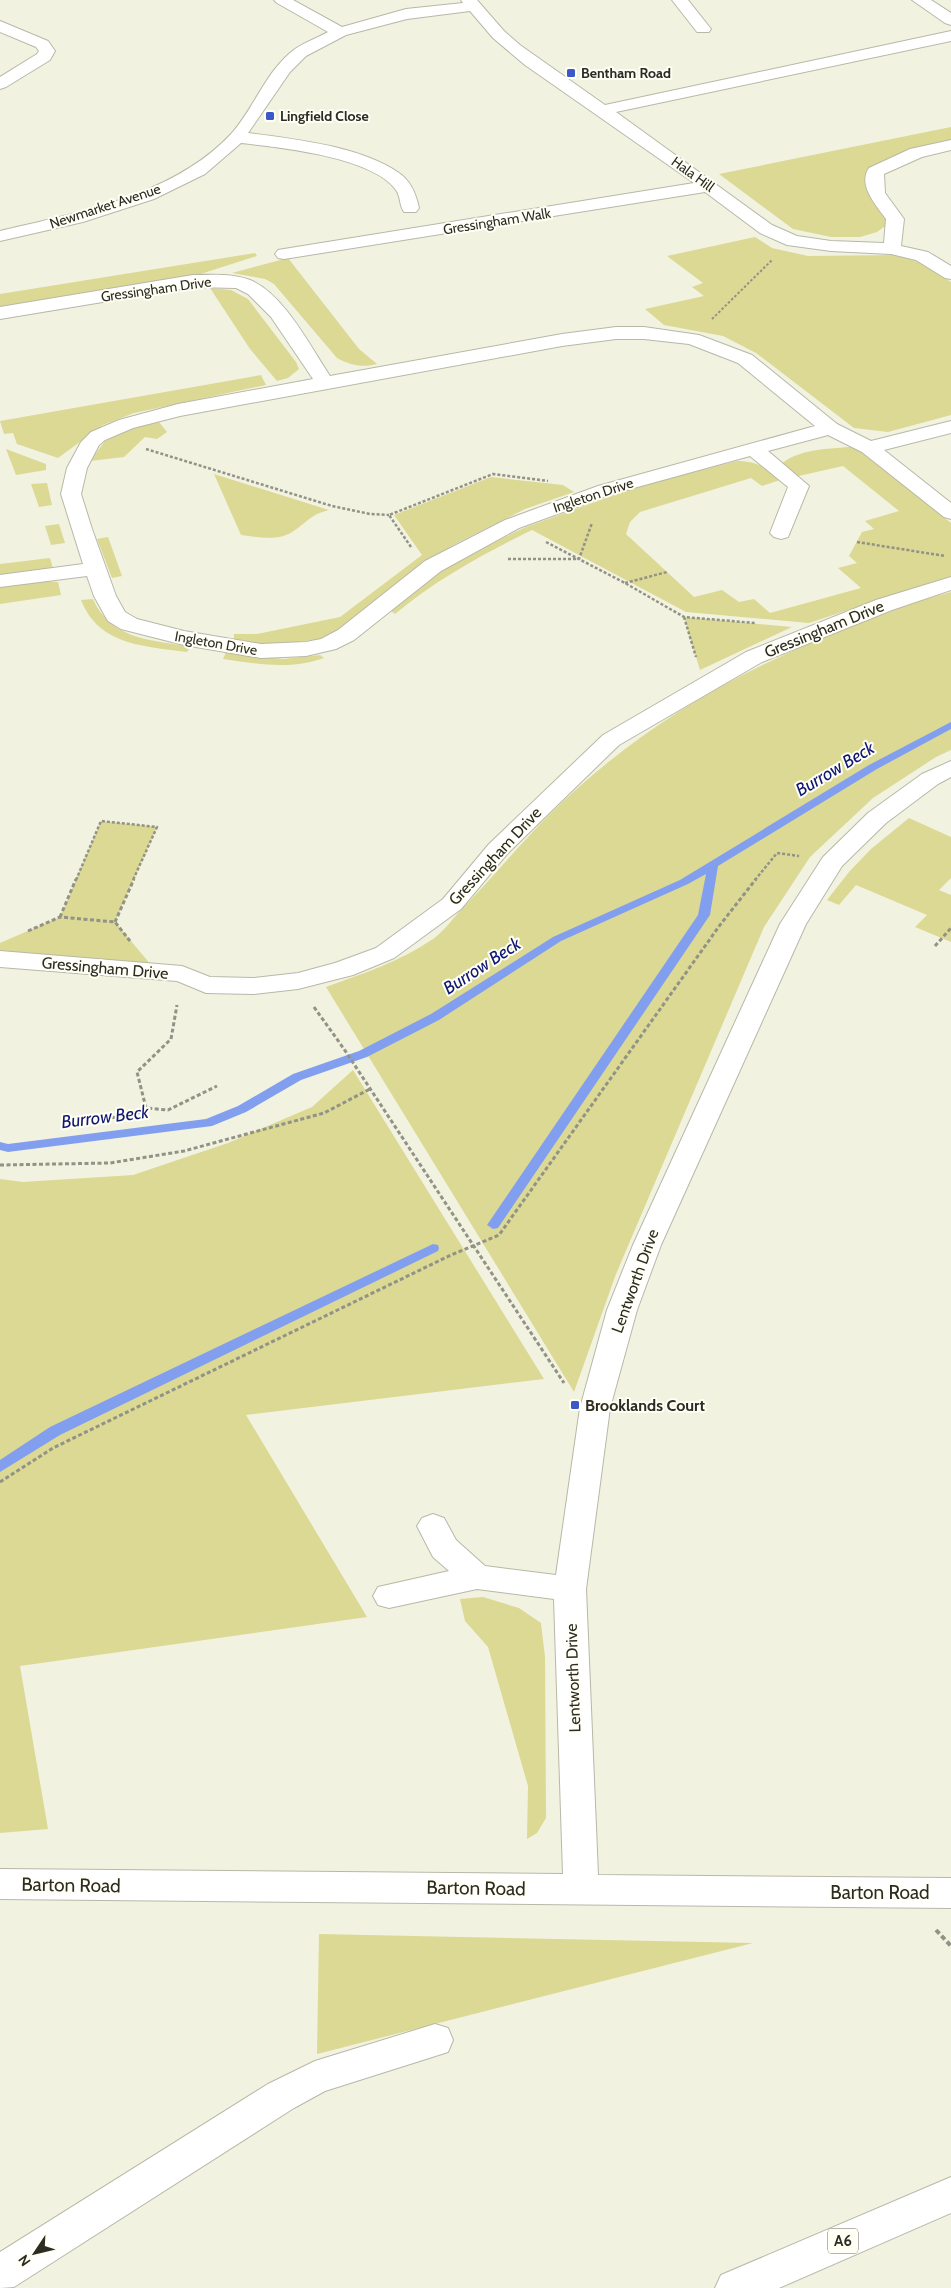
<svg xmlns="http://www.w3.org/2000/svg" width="951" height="2288" font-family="Cabin,sans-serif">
<rect width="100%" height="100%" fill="#f2f2e1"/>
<path fill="#dbd994" d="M951,127V145L875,172L895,219L877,232L860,237H831L793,229L719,174Z
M755,237L772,248L808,256L897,255L924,264L951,282V415L888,432L854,428L756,353L723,336L664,325L645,309L704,296L692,287L703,283L667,256Z
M255,253L257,256L188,278L0,308V294Z
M288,258L359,349L377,364C363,368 349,365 337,358L274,284L265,279L232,273Z
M210,288L231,290L248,299L296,362L299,369L288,378L277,381L250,349Z
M261,375L266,385L134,413L103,425L58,458L17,444L13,433L4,434L0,421Z
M159,422L167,432L157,439L145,437L124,457L90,461L105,441L122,431Z
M850,447L858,449L951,523V576L809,623L686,612L532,530C483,554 437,579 395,614L390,610L423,582L469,554L526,527L639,486L737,461C756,461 767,468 783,479L762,486L751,478L640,512L630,522L626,534L694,597L722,590L739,602L754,599L770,613L861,588L838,568L857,563L849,556L862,532L874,529L865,521L899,511L843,466L794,477L780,465C798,449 826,449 850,447Z
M6,449L46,464V470L16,475Z
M214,474L329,510C310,515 310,520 295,530C280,542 259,537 241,535Z
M491,477L563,485L574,492L525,509L455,544L427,561L338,630L320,639L274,645L234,640V634H257L340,617L422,555L394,515Z
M47,483L52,505L39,507L31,484Z
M59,524L65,543L51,545L45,526Z
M108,537L122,576L112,578L97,539Z
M50,558L53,568L0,576V564Z
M41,581L58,582L61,595L0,604V587Z
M951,592V750L936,757L873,798L810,857L764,927L616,1274L574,1392L326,987C362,974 401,961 433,939C443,932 451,921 459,912C490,881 518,846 549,815C639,726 741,668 858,624C888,612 919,600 951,592Z
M93,599C110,638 148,640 186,646L189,649L187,652C145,646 99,646 81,600Z
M684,617L792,627L700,670Z
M226,652L283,659L320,655L324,658C290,670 258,664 223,659Z
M909,818L951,837V878L939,890L951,895V942L915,927L927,915L856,885L839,905L827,900L849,872L871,849Z
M101,821L157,827L115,922L157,972L0,959V943L60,917Z
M353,1070L544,1379L246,1415L367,1617L20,1666L48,1829L0,1833V1179L23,1182L133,1175L228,1143L312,1107Z
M483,1597L519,1608L541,1623L545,1657L546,1818L537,1833L527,1839L528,1786L488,1647L465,1621L460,1599Z
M319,1934L753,1943L317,2054Z"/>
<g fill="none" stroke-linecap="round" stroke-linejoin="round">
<path fill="#829fef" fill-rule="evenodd" d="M951,722V729L877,769L718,866L710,915L498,1228L493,1229L487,1225L698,915L706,874L688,884L561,941L439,1020L367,1057L301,1080L246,1112L212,1126L8,1152L0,1150V1142L8,1144L206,1119L238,1106L293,1074L359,1051L431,1014L553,937L680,880L869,765Z
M433,1244L438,1245L439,1248L438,1251L60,1435L0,1472V1460L50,1427Z"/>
<defs>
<path id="minor" d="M274,0H293L342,27L406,9L463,3L461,0H477L504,31L520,45L605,105L951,31V41L616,112L772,225L797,236L831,241L884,243L886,219C877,206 857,185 869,168L910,149L951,140V150L922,157L884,174L885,193L904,219L901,246L928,252L951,266V279L945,278L916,260L891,254L831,251L787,245L760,233L705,192L284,259L278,258L275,254L278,250L284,249L694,183L525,65L493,38L470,11L407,19L346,35L306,56L290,72L248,133C294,139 360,146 399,173C411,181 416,194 419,208L416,212H404C399,205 401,197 396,190C373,157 279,147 241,143L205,174L154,199L83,222L0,241V231C79,212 173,196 231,134C254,109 266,70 295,49C305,42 317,38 328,32L277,3Z
M672,0H688L711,29L709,32H697Z
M912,0H931L951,13V25L945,23Z
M0,21L48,41L55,51L50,60L6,87L0,89V77L37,54L39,51L36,47L0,32Z
M193,275C212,275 232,273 250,280C284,294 310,346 330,376L562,334L616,327H644L699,335L752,355L837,424L871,441L951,421V433L884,450L951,503V519L944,517L862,452L828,435L768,451L809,486L788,537L781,539L774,537L770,533L788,487L750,456L612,494L519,528L441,571L354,640L336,649L306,656L261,658L184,645L121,629L108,621L105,616L94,596L87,576L0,587V575L83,564L61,494L67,468L81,442L91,432L119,420L178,404L313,379L271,317L248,294L236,288L193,287L0,319V307ZM616,339H644L689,344L738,363L815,426L598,486L505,520L425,561L338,630L321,639L306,642L261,644L184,631L137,619L125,612L116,596L92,529L81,494L87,468L99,445L105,440L133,428L180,416L562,346Z
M951,577V590L892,610L762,662L619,745L507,854L461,909L394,958L353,975L298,989L253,994L206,993L177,981L0,967V951L182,966L210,977L253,978L298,973L335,963L376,948L443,899L489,844L603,735L746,652L876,600Z
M951,761V777L938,784L886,823L842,866L806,924L661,1245L637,1310L610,1408L586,1589L598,1875L951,1878V1908L0,1899V1869L563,1874L554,1599L477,1589L389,1608L378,1605L373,1596L378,1587L449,1571L433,1557L417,1526L422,1518L433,1514L444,1518L456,1540L485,1566L556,1575L580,1408L607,1310L633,1245L780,924L823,857L868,813L922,774Z
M435,2024L448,2028L453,2040L448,2052L325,2091L294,2108L14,2287L0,2288V2252L268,2084L315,2061Z"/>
<path id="major" d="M951,2177V2213L779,2288H715L721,2275Z"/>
</defs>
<use href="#minor" stroke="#b8b8a8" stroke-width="2"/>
<use href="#major" stroke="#b8b8a8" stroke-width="2"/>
<path stroke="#929286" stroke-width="2" stroke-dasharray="2.5 2" stroke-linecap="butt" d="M712,319L772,260"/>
<path stroke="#929286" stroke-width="2.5" stroke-dasharray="3 2" stroke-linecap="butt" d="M146,449L332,506L370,514L389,515
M546,542L625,583L684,617L755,623
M857,542L945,556
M411,547L389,515L493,474L548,481
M508,559H579L592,523
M625,583L667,572
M684,617L696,657
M76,880L101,821L157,827L133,880
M755,880L777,853L799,856"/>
<path stroke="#929286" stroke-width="3" stroke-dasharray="4 2.5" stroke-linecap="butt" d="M60,917L76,879
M115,922L134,879
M28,931L60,917L115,922L130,941
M935,946L951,928
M314,1007L344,1049L564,1383
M146,1108L137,1072L171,1039L177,1005
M99,1117L129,1118L146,1108L168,1110L217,1086
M0,1165L110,1163L184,1151L324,1113L370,1089
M0,1482L53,1448L451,1255L499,1235L720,925L756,879"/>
<path stroke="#929286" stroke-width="4" stroke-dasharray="5 3" stroke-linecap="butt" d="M936,1930L951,1946"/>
<use href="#minor" fill="#fff" fill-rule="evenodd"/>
<use href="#major" fill="#fff" fill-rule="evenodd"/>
</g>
<g fill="#3a58ca" stroke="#fffff5" stroke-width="2">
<rect x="566" y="68" width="10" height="10" rx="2.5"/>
<rect x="265" y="111" width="10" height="10" rx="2.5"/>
<rect x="570" y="1400" width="10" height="10" rx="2.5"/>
</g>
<g text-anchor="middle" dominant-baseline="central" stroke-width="4" stroke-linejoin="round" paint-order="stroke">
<g font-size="14" font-weight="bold" fill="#2c2c25" stroke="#fffff5" text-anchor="start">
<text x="581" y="73">Bentham Road</text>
<text x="280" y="116">Lingfield Close</text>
</g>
<g font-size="14" fill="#2c2c25" stroke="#fffff5">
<text transform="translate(693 174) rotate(36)">Hala Hill</text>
<text transform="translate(105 206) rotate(-18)">Newmarket Avenue</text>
<text transform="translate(497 221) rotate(-9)">Gressingham Walk</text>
<text transform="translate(156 289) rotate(-8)">Gressingham Drive</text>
<text transform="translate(593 495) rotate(-18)">Ingleton Drive</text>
<text transform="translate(216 643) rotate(10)">Ingleton Drive</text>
</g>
<rect fill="#fffff5" stroke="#6b6b63" stroke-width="1" x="828" y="2228.5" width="30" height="25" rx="4"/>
<g font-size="15" font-weight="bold" fill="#2c2c25">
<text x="843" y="2241">A6</text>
</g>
<g font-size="16" fill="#2c2c25" stroke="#fffff5">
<text transform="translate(824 629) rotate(-22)">Gressingham Drive</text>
<text transform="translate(495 856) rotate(-47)">Gressingham Drive</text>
<text transform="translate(105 968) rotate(5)">Gressingham Drive</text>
<text transform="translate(635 1281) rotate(-70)">Lentworth Drive</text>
<text transform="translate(573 1678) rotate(-92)">Lentworth Drive</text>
</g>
<g font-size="16" font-weight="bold" fill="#2c2c25" stroke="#fffff5" text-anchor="start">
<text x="585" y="1405">Brooklands Court</text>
</g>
<g font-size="18" font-style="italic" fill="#0e1773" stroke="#fffff5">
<text transform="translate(835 769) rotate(-31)">Burrow Beck</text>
<text transform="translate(482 966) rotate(-33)">Burrow Beck</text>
<text transform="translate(105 1117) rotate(-7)">Burrow Beck</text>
</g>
<g font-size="19" fill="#2c2c25" stroke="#fffff5">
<text transform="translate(71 1885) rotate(1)">Barton Road</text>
<text transform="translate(476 1888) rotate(1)">Barton Road</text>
<text x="880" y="1892">Barton Road</text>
</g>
</g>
<g transform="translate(35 2253) rotate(235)" stroke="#fffff5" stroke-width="4" paint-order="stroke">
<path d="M0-4L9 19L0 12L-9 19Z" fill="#2c2c25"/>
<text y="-8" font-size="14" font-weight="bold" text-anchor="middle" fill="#2c2c25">N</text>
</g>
</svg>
